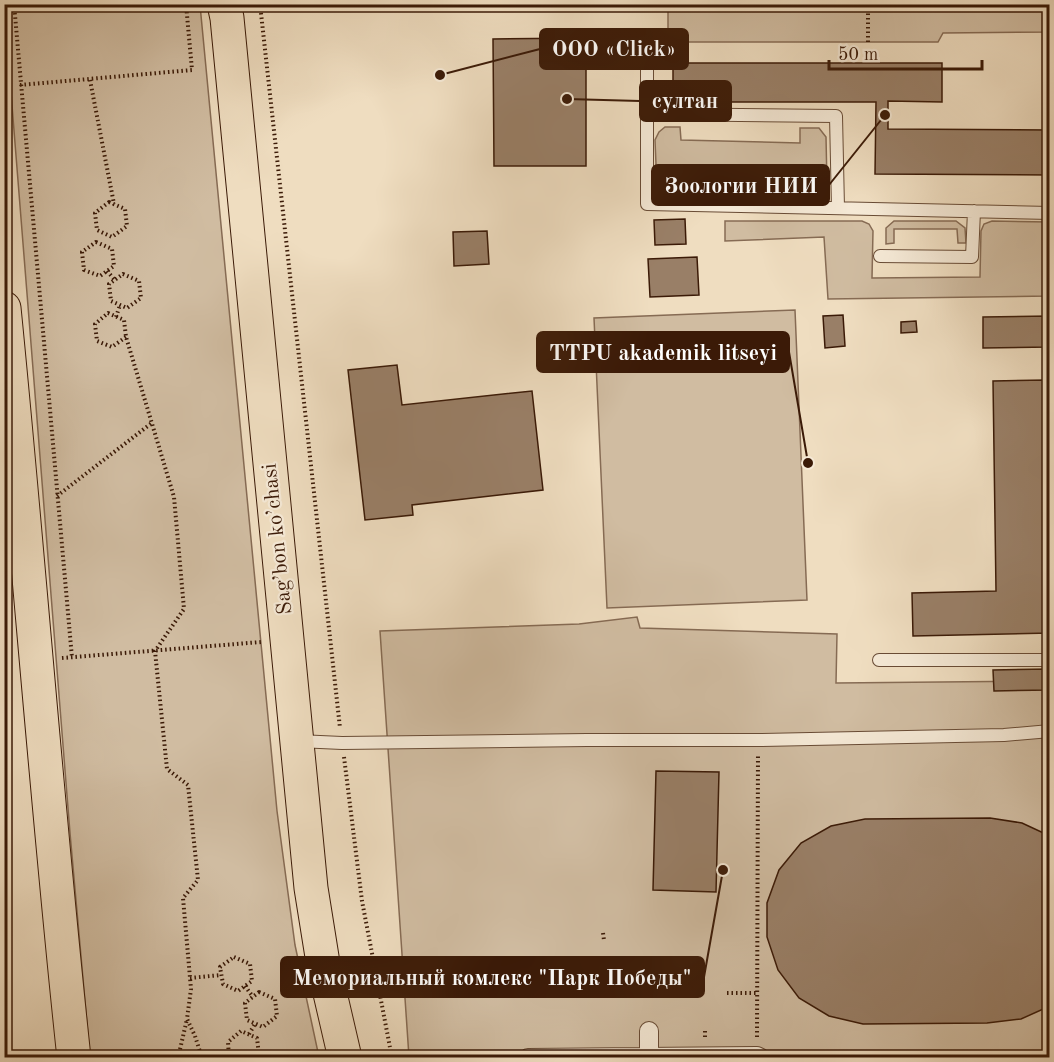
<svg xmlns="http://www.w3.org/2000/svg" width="1054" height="1062" font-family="'Old Standard TT',serif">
<rect width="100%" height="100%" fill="#efddc0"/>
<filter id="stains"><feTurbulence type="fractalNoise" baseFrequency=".00333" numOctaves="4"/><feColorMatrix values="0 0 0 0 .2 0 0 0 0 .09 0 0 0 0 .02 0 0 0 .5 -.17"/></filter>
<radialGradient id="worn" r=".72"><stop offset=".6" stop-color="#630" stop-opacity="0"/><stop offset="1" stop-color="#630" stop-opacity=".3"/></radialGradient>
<path fill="#d0bca1" stroke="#866b54" stroke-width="1.5" d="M4,5H200L277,811L295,945L319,1057H90L70,833Z
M668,5H1049V32L943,33L938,42H668Z
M665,127H680L681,140L800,143V128H819L826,137L827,184L820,197L810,199L800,198V185L680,184V197L663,196L657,189L655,140L659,132Z
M894,221H956L965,228L966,243H958L957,229H894V243L886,244V228Z
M992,221L1049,222V296L828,299L824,237L725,241V221H862L869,224L873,231L872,278L980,277L981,231L984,224Z
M795,310L807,600L607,608L594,318Z
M637,617L640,628L837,634L836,683L1049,681V1057H409L380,631L579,624Z"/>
<path fill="#997f67" stroke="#3b1a07" stroke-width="1.5" d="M586,38V166H494L493,39Z
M673,63H942V102L888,101V129L1050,130V175L875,174L876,102H673Z
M685,219L686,244L655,245L654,220Z
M487,231L489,264L454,266L453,232Z
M697,257L699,295L650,297L648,259Z
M843,315L845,346L825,348L823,316Z
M1050,316V347L983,348V317Z
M916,321L917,332L901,333V322Z
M397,365L402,405L532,391L543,490L412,505L413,515L365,520L348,370Z
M1046,380L1050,633L913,636L912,593L996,591L993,381Z
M1050,669V690L994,691L993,670Z
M656,771L719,772L716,892L653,890Z
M990,818L1022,823L1050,836V1006L1021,1019L987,1023L863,1024L829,1016L799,998L778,970L767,937V903L779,870L801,843L831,826L865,819Z"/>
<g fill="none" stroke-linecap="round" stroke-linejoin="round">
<defs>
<path id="service" d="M647,51V204L1050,213
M647,114L836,116L838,208
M880,256L972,257L974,211
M879,660H1050
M298,741L342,743L587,740H758L1004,735L1050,731"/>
<path id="pedestrian" d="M649,1031V1058
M528,1058L757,1056L761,1058"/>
<path id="primary" d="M224,4L227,18L311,888L323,963L345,1058
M4,308C29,558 47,808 74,1058"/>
</defs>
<use href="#service" stroke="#684b35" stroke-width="14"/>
<use href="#pedestrian" stroke="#684b35" stroke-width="20"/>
<use href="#primary" stroke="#3b1a07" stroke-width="35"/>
<path stroke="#3b1a07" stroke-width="4" stroke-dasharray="1.5 3" stroke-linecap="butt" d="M14,4L72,658
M260,4L340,728
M868,42V4
M90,80L114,204
M20,85L192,70L186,4
M109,202L125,209L127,226L112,237L97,230L95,213Z
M96,242L112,249L114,266L100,276L84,270L82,252Z
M107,271L115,280
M123,274L139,281L141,298L127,308L111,301L109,284Z
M116,317L120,305
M126,337L112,347L97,341L95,324L108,313L124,320L126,337L174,497L184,609L155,651L167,769L188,785L198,880L183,898L191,989L187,1019L195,1036L202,1058
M57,496L153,422
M62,658L261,642
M344,757L362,901L392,1058
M603,933L604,940
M234,957L250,964L252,981L238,991L223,984L220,967Z
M190,978L221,975
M245,986L253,997
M259,992L275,999L277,1016L263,1027L247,1020L245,1003Z
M727,993H757
M705,1031V1040
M249,1034L255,1024
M757,1037L758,754
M178,1058L187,1019
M229,1058L228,1042L241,1031L257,1038L259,1055L255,1058"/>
<use href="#service" stroke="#f5e9d6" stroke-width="12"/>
<use href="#pedestrian" stroke="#f5e9d6" stroke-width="18"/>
<use href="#primary" stroke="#efddc0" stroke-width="33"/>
</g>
<g text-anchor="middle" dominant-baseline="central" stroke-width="4.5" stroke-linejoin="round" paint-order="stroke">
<g font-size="21" fill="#3b1a07" stroke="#f5e9d6">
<text transform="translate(278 539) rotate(-96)">Sag’bon ko’chasi</text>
</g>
</g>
<path fill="none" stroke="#3b1a07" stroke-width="2" d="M440 75L540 49M567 99L640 101M885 115L829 185M808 463L789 352M723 870L704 977"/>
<g fill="#3b1a07" stroke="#f5e9d6" stroke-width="2">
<circle cx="440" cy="75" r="6"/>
<circle cx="567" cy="99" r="6"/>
<circle cx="885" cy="115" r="6"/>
<circle cx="808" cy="463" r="6"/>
<circle cx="723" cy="870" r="6"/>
</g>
<g fill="#3b1a07" stroke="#3b1a07" stroke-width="2">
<rect x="540" y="29" width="148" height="40" rx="6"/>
<rect x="640" y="81" width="91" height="40" rx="6"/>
<rect x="652" y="165" width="177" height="40" rx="6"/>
<rect x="537" y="332" width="252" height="40" rx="6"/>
<rect x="281" y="957" width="423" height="40" rx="6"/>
</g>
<g font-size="22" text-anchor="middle" font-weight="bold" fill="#fff">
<text x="614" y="56">OOO «Click»</text>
<text x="685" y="108">султан</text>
<text x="741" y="193">Зоологии НИИ</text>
<text x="663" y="360">TTPU akademik litseyi</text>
<text x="492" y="985">Мемориальный комлекс "Парк Победы"</text>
</g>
<rect width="1054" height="1062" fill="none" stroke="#efddc0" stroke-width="24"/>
<rect x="6" y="6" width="1042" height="1050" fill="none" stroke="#3b1a07" stroke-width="3"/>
<rect x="12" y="12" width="1030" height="1038" fill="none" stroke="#3b1a07" stroke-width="1.5"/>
<path d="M829 60v9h153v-9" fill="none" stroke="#3b1a07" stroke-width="3"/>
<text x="838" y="60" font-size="18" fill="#3b1a07" stroke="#f5e9d6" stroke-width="4.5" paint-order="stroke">50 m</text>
<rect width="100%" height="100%" filter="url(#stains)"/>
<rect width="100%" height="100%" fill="url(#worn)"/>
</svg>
